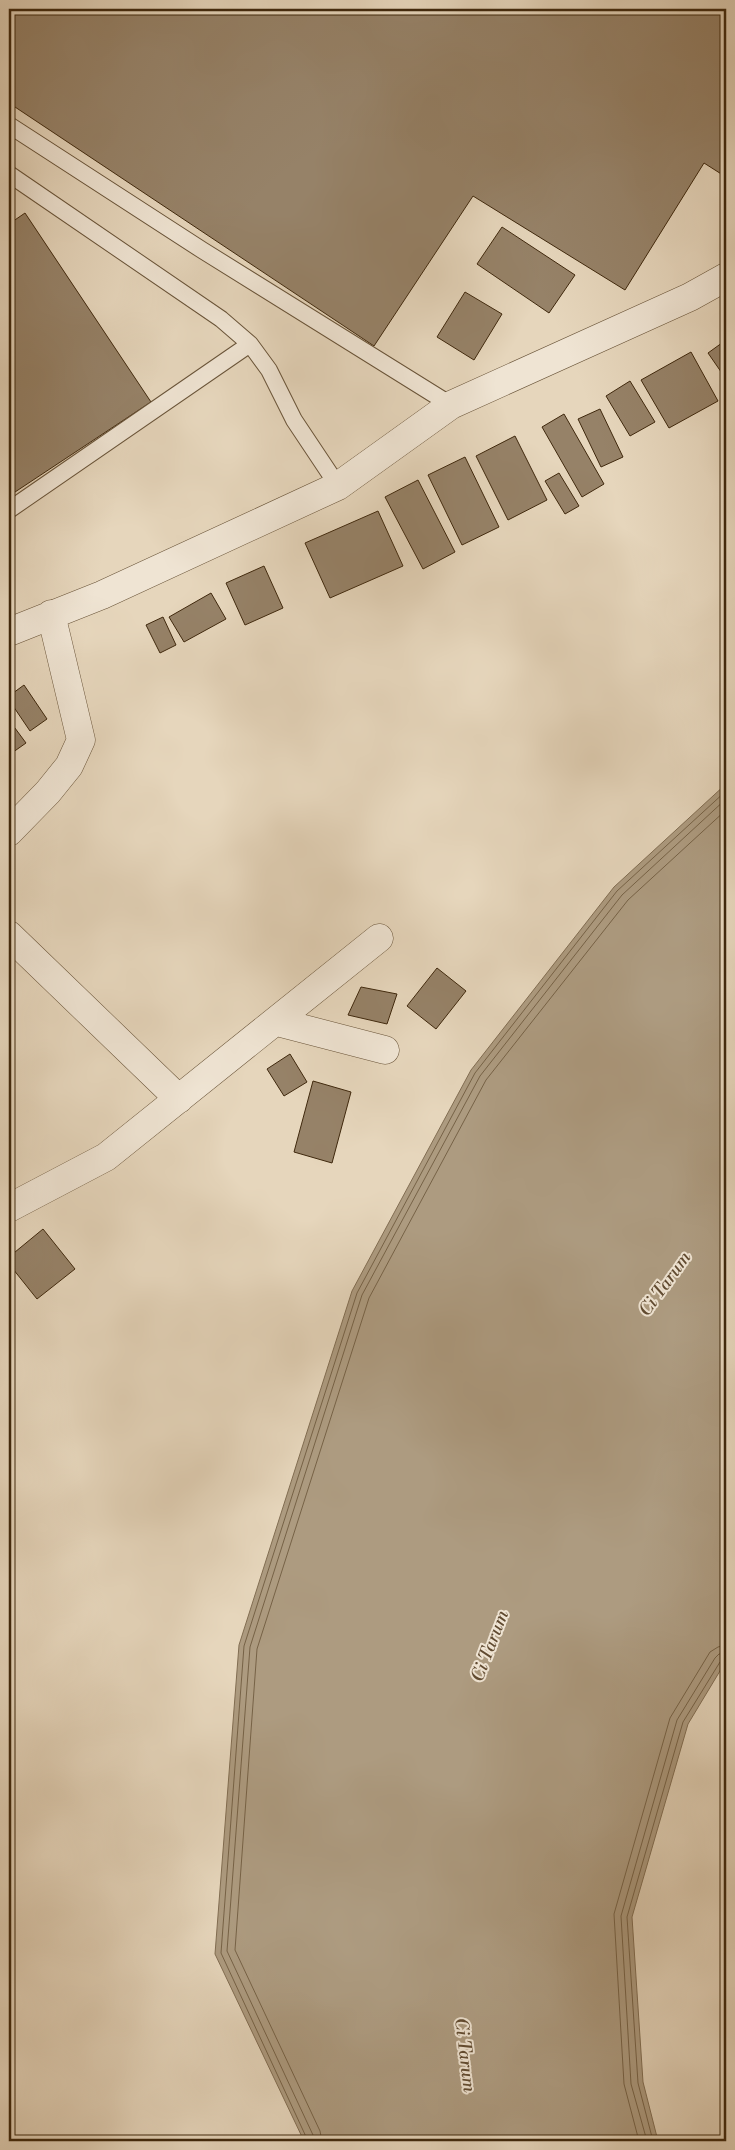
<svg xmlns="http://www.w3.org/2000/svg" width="735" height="2150" font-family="'Libre Bodoni',serif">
<rect width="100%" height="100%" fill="#e6d6bc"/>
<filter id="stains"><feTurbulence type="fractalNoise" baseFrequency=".004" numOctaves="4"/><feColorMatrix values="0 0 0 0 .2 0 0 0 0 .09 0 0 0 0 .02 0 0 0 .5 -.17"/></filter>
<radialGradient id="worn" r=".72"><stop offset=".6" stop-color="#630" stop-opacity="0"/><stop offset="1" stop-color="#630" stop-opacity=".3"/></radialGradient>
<path fill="#ad9b80" stroke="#816d52" d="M726,784V1661L688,1724L632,1917L643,2082L658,2141H304L215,1954L239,1645L352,1291L471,1070L614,887Z"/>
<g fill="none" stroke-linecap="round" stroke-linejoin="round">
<path stroke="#766246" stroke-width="1" d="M308,2141L221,1953L244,1646L357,1293L475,1073L617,891L726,791
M315,2141L313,2135L227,1951L250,1647L362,1295L480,1076L622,895L726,799
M322,2141L320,2131L235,1950L257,1649L369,1298L486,1080L628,900L726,810
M639,2141L624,2084L614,1914L670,1718L710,1652L718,1647L726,1645
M647,2141L631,2084L621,1916L677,1720L715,1658L719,1654L726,1653
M653,2141L638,2083L627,1917L683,1722L720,1662L726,1659"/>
</g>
<path fill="#968268" stroke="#3f280d" d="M9,9H726V177L704,163L625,290L473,196L374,346L9,103Z
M25,213L151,402L9,496V224Z
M502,227L575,275L549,313L477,264Z
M465,292L502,314L474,360L437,337Z
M726,340V379L708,353Z
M691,352L718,401L669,428L641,380Z
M630,381L655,422L630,436L606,396Z
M600,409L623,457L601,467L578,419Z
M564,414L604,484L582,497L542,427Z
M515,436L547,500L508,520L476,456Z
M465,457L499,527L462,545L428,475Z
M559,473L579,506L565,514L545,481Z
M418,480L455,552L423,569L385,497Z
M378,511L403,566L330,598L305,543Z
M264,566L283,608L245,625L226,583Z
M211,593L226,619L184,642L169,617Z
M163,617L176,645L160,653L146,625Z
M24,685L47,719L30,731L9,700V696Z
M9,720L26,743L9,755Z
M437,968L466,991L436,1029L407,1006Z
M361,987L397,994L387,1024L348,1015Z
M290,1054L307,1082L284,1096L267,1069Z
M313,1081L351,1092L332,1163L294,1152Z
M43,1229L75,1269L37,1299L9,1264V1257Z"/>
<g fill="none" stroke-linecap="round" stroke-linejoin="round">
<defs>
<path id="lane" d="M9,125L202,250L451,405
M9,174L221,319L250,344L269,370L294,420L338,486
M9,510L250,344"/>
<path id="street" d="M9,632L102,595L338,486L451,405L690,297L726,277
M9,832L48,792L69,766L81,740L51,614
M9,935L179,1099
M277,1022L385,1050
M9,1208L106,1157L379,938"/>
</defs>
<use href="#lane" stroke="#695439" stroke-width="18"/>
<use href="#street" stroke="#695439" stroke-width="29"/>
<use href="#lane" stroke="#efe4d3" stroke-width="16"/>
<use href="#street" stroke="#efe4d3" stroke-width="28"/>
</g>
<g text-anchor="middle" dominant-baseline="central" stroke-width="4" stroke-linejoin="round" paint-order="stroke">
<g font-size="18" font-style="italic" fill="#604a30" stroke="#efe4d3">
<text transform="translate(665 1284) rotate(-54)">Ci Tarum</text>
<text transform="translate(490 1646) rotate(-69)">Ci Tarum</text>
<text transform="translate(465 2055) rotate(83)">Ci Tarum</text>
</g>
</g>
<rect width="735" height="2150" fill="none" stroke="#e6d6bc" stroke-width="30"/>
<rect x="10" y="10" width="715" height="2130" fill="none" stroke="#3f280d" stroke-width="2.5"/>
<rect x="15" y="15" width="705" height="2120" fill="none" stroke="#3f280d"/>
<rect width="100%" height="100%" filter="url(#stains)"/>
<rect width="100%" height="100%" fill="url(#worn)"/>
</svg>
